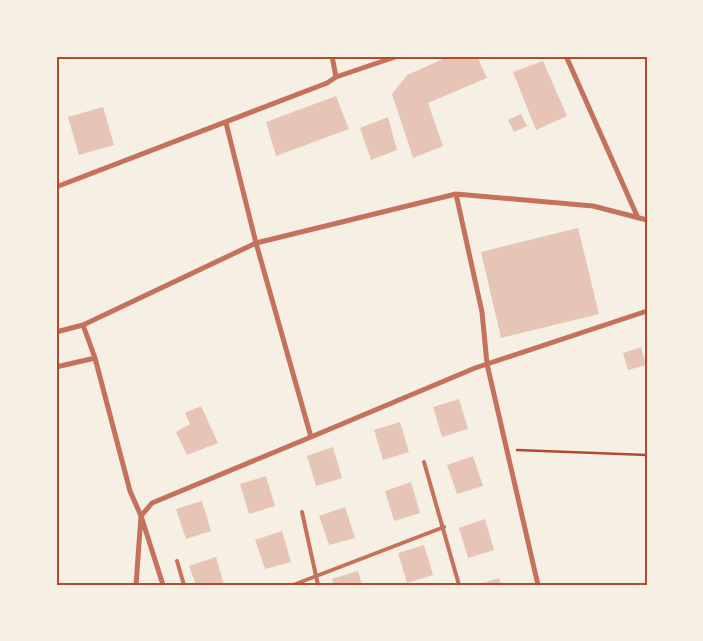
<svg xmlns="http://www.w3.org/2000/svg" width="703" height="641" font-family="'Roboto Condensed',sans-serif">
<rect width="100%" height="100%" fill="#f6efe4"/>
<path fill="#e6c5b7" d="M450,56H477L487,78L428,103L443,146L413,158L392,94L407,75Z
M543,61L567,116L536,130L513,72Z
M336,96L349,129L276,156L266,122Z
M103,107L114,145L79,155L68,117Z
M521,114L527,126L514,132L508,120Z
M388,117L397,150L371,160L360,128Z
M578,228L599,314L501,338L481,252Z
M641,347L646,365L628,370L623,353Z
M459,399L468,429L442,437L433,407Z
M201,406L218,443L187,455L176,432L190,424L185,413Z
M400,422L409,452L383,460L374,430Z
M333,447L342,478L316,486L307,456Z
M473,456L483,486L457,494L447,465Z
M266,476L275,506L249,514L240,484Z
M411,482L420,513L394,521L385,491Z
M202,501L211,531L186,539L176,509Z
M345,507L355,538L329,545L319,516Z
M485,519L494,550L468,558L459,528Z
M282,531L291,562L265,569L255,540Z
M424,545L433,575L407,583L398,553Z
M216,557L224,585H196L189,566Z
M358,571L362,585H334L332,579Z
M499,578L501,585H479V584Z"/>
<g fill="none" stroke-linecap="round" stroke-linejoin="round">
<path stroke="#b5482f" stroke-width="2.5" d="M517,450L647,455"/>
<path stroke="#c5725c" stroke-width="4" d="M424,462L459,585
M302,512L318,585
M177,561L184,585
M293,585L444,527"/>
<path stroke="#c5725c" stroke-width="5" d="M566,56L638,218
M336,77L398,56
M56,187L327,83L336,77L332,56
M456,194L482,312L487,364L538,585
M83,325L256,243L226,123
M56,332L83,325L95,358L130,491L141,516L136,585
M56,367L95,358
M311,437L475,368L647,311
M163,585L141,516L152,503L311,437L256,243L456,194L593,206L647,220"/>
</g>
<rect width="703" height="641" fill="none" stroke="#f6efe4" stroke-width="115"/>
<rect x="58" y="58" width="588" height="526" fill="none" stroke="#b5482f" stroke-width="2"/>
</svg>
